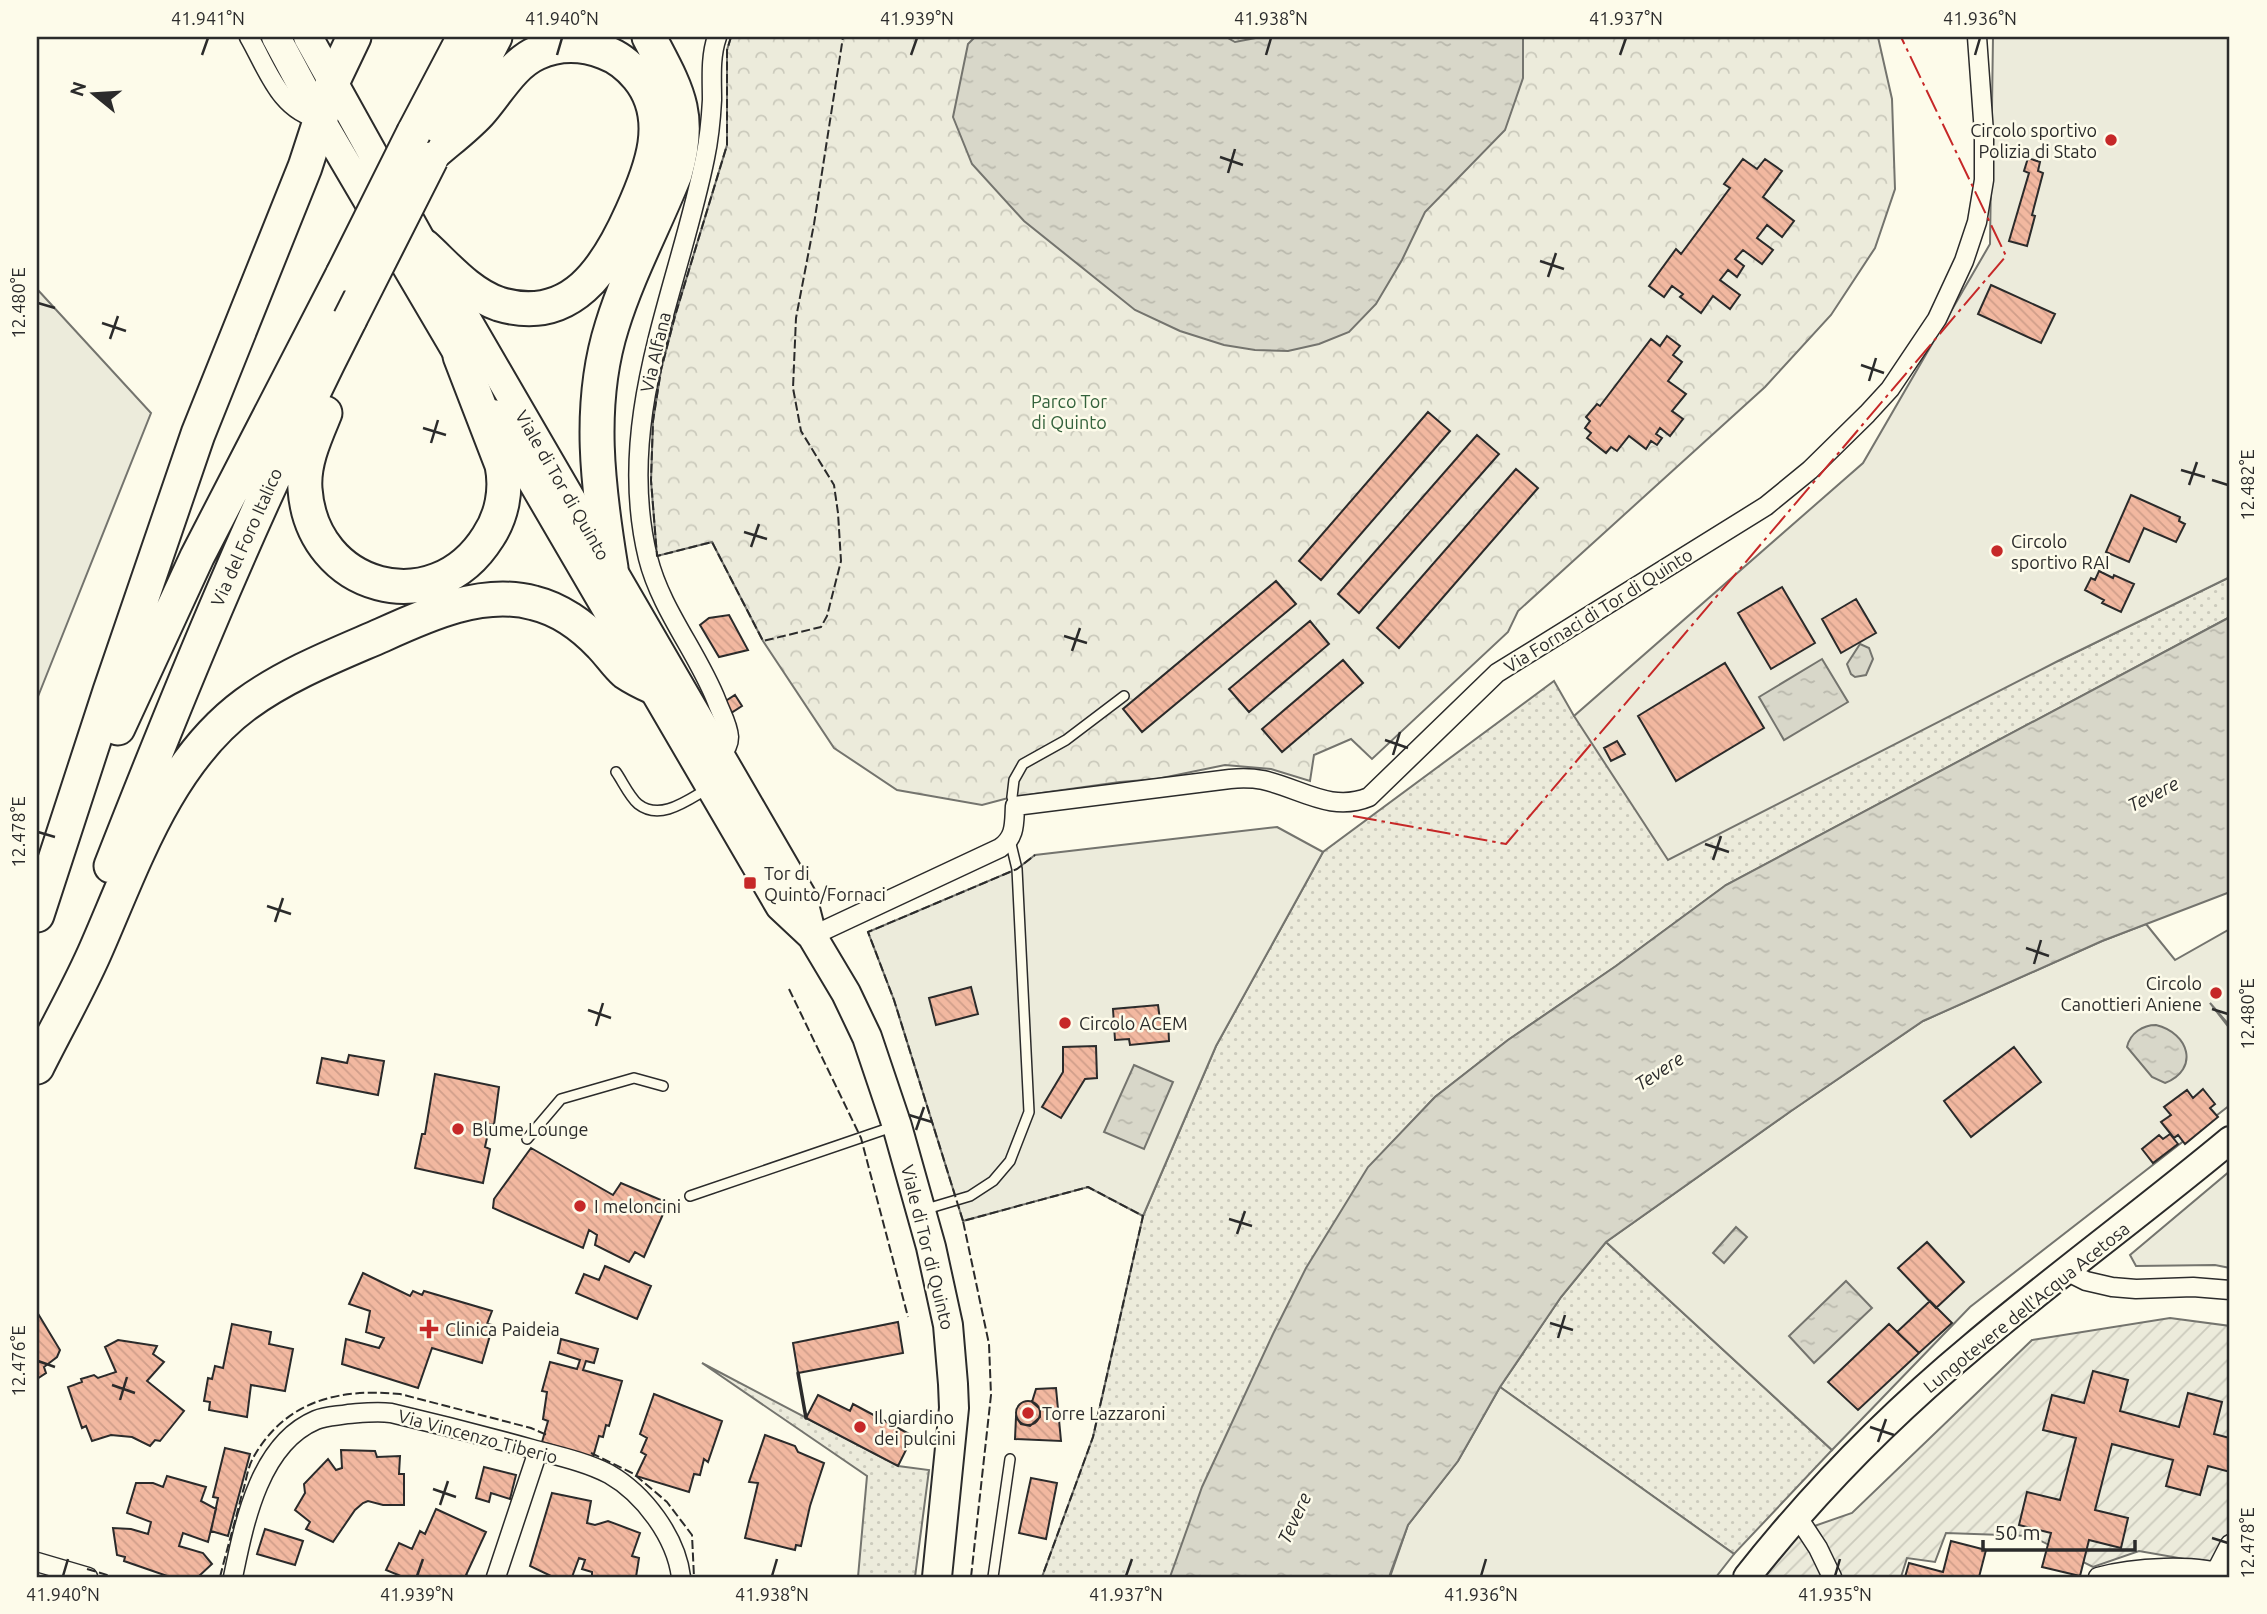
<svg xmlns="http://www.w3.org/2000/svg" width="2267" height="1614" font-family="Ubuntu,sans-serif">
<defs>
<pattern id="grass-dots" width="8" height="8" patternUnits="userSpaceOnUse" patternTransform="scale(1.75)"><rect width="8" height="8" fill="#ecebdb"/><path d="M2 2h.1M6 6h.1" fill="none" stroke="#cbcabc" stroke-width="1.8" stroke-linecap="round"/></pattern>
<pattern id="forest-crowns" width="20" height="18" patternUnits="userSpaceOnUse" patternTransform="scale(1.75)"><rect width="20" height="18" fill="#ecebdb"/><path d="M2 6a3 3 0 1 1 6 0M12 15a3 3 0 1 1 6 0" fill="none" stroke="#cbcabc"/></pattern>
<pattern id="garden-furrows" width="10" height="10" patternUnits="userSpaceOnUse" patternTransform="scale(1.75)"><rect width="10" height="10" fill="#ecebdb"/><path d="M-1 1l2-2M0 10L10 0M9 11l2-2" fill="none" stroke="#cbcabc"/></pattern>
<pattern id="water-ripples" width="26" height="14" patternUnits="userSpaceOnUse" patternTransform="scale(1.75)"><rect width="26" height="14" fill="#d8d7c9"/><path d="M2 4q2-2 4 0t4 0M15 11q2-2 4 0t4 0" fill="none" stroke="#bab9ad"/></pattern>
<pattern id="building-back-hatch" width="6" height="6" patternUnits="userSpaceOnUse" patternTransform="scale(1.75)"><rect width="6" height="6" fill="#f2b8a0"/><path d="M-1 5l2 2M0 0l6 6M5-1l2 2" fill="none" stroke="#d09e8a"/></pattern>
</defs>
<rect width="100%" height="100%" fill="#fdfbea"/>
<path fill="url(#grass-dots)" stroke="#74746e" stroke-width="2" d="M2230,577V617L1726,885L1616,966L1508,1040L1435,1097L1383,1152L1171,1577H1042L1093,1437L1143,1216L1216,1046L1323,852L1554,681L1574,716L2058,661Z
M1606,1242L1832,1450L1734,1554L1500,1387L1561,1297Z
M702,1363L898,1466L929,1470L915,1577H858L867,1476Z"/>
<path fill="url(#forest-crowns)" stroke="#74746e" stroke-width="2" d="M731,37H1878L1892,99L1895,189L1875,248L1831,315L1765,387L1518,611L1508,632L1372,759L1351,739L1314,755L1310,781L1271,769L1225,765L1157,779L1120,782L1012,797L982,805L897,790L834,748L763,641L712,542L657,556L651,481L653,421L661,370L675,316L727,145V50Z"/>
<path fill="url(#garden-furrows)" stroke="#74746e" stroke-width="2" d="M2170,1318L2230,1326V1567L2139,1551L2093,1567L2031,1536L1946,1533L1935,1562L1907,1558L1901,1577H1762L1797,1532L1852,1513L2032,1340Z"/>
<path fill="#ecebdb" stroke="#74746e" stroke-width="2" d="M1993,37H2230V577L2058,661L1668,860L1574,716L1863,463L1990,244Z
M37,289L151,413L37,699Z
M1277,827L1323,852L1216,1046L1143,1216L1088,1187L963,1221L894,1000L868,932L1017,869L1035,855Z
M2146,924L2175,960L2230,929V1026L2210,1003L2230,1029V1105L1970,1307L1832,1450L1606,1242L1791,1111L1923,1021L2102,941Z
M2230,1171V1268L2215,1265L2136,1266L2130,1255Z
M1500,1387L1734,1554L1716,1577H1390L1408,1525L1458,1461Z"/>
<path fill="url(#water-ripples)" stroke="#74746e" stroke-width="2" d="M975,37H1226L1235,42L1261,37H1523V78L1505,130L1425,212L1402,260L1376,304L1349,332L1319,344L1288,351L1255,350L1224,345L1180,331L1135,310L1024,221L972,164L953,117L968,44Z
M2230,617V892L2102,941L1923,1021L1791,1111L1606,1242L1561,1297L1500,1387L1458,1461L1408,1525L1389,1577H1170L1202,1487L1273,1334L1306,1268L1368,1167L1435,1097L1508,1040L1616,966L1726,885Z
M1860,644L1869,648L1873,659L1866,675L1855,677L1851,674L1847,664Z
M1822,659L1848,702L1784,740L1759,697Z
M2156,1025C2189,1033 2200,1069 2165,1083L2152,1077L2127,1047C2130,1033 2143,1025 2156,1025Z
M1134,1065L1173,1082L1144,1149L1104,1132Z
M1736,1227L1747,1237L1724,1263L1713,1253Z
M1846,1281L1872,1308L1814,1363L1789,1336Z"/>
<path fill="url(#building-back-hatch)" stroke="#2b2b2b" stroke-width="2" d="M2028,158L2040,162L2038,171L2043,173L2032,215L2035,216L2027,246L2009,241L2029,173L2024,171Z
M1743,159L1757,169L1765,159L1782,171L1763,197L1794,221L1782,237L1767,225L1757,238L1773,250L1762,264L1743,250L1735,259L1744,266L1737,277L1728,270L1720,280L1740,295L1730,309L1713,296L1701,313L1680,297L1683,294L1672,286L1664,297L1649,286L1676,249L1681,254L1730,188L1724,184Z
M1991,285L2055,314L2041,343L1978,314Z
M1667,336L1680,346L1673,355L1682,362L1668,381L1686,394L1672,411L1683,419L1670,436L1660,428L1656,434L1662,438L1657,445L1651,441L1646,449L1629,436L1617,451L1611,447L1606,453L1587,438L1591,433L1585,428L1590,421L1586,417L1597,404L1600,406L1651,339L1660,346Z
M1428,412L1450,431L1321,580L1299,561Z
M1477,435L1499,454L1359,613L1338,594Z
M1516,469L1538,488L1399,648L1377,628Z
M2131,495L2180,517L2179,521L2185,524L2176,542L2144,528L2129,562L2106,552Z
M2099,571L2113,578L2114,575L2134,584L2121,612L2102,603L2104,600L2085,590L2091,578L2095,580Z
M1276,581L1296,604L1142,732L1123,709Z
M1782,587L1815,643L1771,669L1738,613Z
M1856,599L1876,633L1841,653L1822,619Z
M729,615L748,650L719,657L700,625L709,618Z
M1310,621L1329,644L1249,712L1229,689Z
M1343,660L1363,683L1282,752L1262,729Z
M1725,663L1764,728L1676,781L1638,716Z
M735,695L742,706L731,713L724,702Z
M1617,741L1625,754L1611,761L1604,748Z
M971,987L978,1014L936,1025L929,998Z
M1158,1005L1160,1020L1168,1019L1169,1041L1130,1045L1129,1039L1115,1040L1113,1009Z
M1096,1046L1097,1078L1085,1079L1061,1118L1042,1107L1063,1072V1047Z
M2014,1047L2041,1082L1971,1137L1944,1101Z
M349,1055L384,1061L378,1095L317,1083L322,1058L347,1063Z
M435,1074L499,1087L494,1125L490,1124L485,1147L490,1149L483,1183L415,1168L422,1134H425Z
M2203,1089L2215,1104L2210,1108L2218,1117L2185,1144L2178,1135L2174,1138L2161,1122L2171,1115L2164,1107L2187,1090L2193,1098Z
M2170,1134L2178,1144L2153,1163L2142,1149L2159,1135L2163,1139Z
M531,1148L613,1195L621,1183L668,1203L644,1257L635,1252L629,1262L595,1245L597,1235L589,1230L583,1248L493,1208L494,1199Z
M1927,1242L1964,1282L1936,1308L1898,1268Z
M605,1266L651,1286L637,1319L576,1293L584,1274L599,1280Z
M363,1273L410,1296L413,1291L422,1295L424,1291L492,1311L487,1324L493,1325L482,1363L432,1348L418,1388L342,1364L346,1339L379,1348L384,1338L366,1332L370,1311L349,1304Z
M1930,1301L1952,1323L1919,1353L1897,1332Z
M37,1312L60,1350L57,1357L44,1367L46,1373L37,1379Z
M898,1322L903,1353L798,1373L793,1343Z
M232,1324L271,1332L269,1344L293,1349L285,1391L251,1385L247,1417L209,1410L210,1402L204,1401L208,1378L212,1379L215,1366L223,1368Z
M1889,1324L1919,1353L1858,1410L1828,1382Z
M561,1339L598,1349L594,1363L586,1361L583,1370L622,1381L609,1426L606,1425L603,1437L599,1436L593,1457L542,1442L548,1421L543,1419L547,1392L542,1391L550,1362L577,1369L580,1360L558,1353Z
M118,1340L157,1346L153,1354L164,1362L147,1381L184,1411L160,1441L155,1440L150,1446L132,1437L111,1435L92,1441L86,1426L82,1428L68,1387L82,1382L81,1379L94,1375L98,1378L116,1372L105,1347Z
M2093,1371L2128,1380L2120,1411L2179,1427L2188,1393L2222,1402L2214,1434L2230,1438V1472L2208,1466L2200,1495L2166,1486L2173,1460L2112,1444L2095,1510L2128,1518L2121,1548L2089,1540L2080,1576L2042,1567L2051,1533L2019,1525L2027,1492L2060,1500L2076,1438L2043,1430L2052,1395L2084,1403Z
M1056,1388L1061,1441L1015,1439L1016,1417L1021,1424L1030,1426L1040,1417V1409L1032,1402L1036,1389Z
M654,1394L722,1421L708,1462L704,1459L700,1475L694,1474L689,1492L636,1476L646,1455L641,1452L647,1438L640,1434Z
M818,1395L850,1411L853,1404L913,1436L898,1466L806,1418Z
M1016 1413a12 12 0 1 1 24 0a12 12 0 1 1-24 0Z
M765,1435L795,1446L798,1452L824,1463L810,1506L801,1546L796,1545L795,1550L745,1538L758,1483L749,1482Z
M225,1448L250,1454L228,1536L211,1531L218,1498L213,1497Z
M341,1450L375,1451L377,1457L400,1456L399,1474H404V1505H383L368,1501L363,1503L355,1510L333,1542L306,1529L310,1522L295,1510L305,1493L304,1484L328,1459L336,1470L342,1468Z
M484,1467L516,1475L510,1499L491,1493L489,1502L476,1498Z
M167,1476L206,1487L201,1501L216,1509L208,1542L183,1533L179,1546L203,1553L212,1564L198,1577H170L124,1561L125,1557L117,1555L113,1528L131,1529L148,1534L151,1522L127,1513L136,1483H153L163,1487Z
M1031,1478L1057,1483L1046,1539L1019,1533Z
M552,1493L591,1501L587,1523L595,1525L608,1521L640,1533L632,1556L639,1558L636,1577H592V1572L582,1569L585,1560L579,1558L572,1577H553L530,1566Z
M436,1509L486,1532L466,1575L470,1577H403L386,1570L399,1543L412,1549L420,1531L425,1534Z
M265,1529L303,1541L295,1565L257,1554Z
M1951,1541L1986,1550L1979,1577H1905L1909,1563L1943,1572Z"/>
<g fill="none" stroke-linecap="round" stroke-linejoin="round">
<defs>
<path id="lane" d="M616,772C623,782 629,796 638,804C661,822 689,799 709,788
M1015,806L1012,797L1014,780L1023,764L1066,740L1124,696
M527,1139L561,1099L634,1078L663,1086
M690,1196L892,1127
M923,1210L970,1196L993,1181L1010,1161L1029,1112L1017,869L1010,840
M993,1577L1010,1459"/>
<path id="street" d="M249,37C268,70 280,111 320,119
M717,37C710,57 712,79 712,100C711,119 709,139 705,158C678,291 614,420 648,558C661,610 698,653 717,702C721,713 728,724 729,737C729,745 725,750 721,756
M812,936L1000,848C1016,837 1014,823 1015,806L1230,779C1241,778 1252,778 1263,780C1300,788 1331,813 1369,797L1497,673L1766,506L1810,470L1867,414L1890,389L1937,319L1964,261L1977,222L1984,180V133L1977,37
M2066,1271L2086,1281L2112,1287L2136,1289L2193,1287L2230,1290
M1797,1516L1818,1548L1832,1577
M37,1562L88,1577
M2216,1571L2230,1544
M233,1577C244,1524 259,1444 316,1420C326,1416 337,1416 348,1414C362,1413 376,1411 391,1413C438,1424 485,1436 532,1449C558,1456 586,1462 609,1474C644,1494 676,1537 681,1577
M496,1577L538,1451
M2098,1577C2132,1567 2197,1563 2230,1576"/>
<path id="secondary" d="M1747,1577C1814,1492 1890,1415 1973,1346C2057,1275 2146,1210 2230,1140"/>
<path id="primary" d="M276,37L320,119L471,376
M308,37L424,246L802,897L812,936
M493,414L780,906L812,936L846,993L867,1037L897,1126L931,1247L948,1325L953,1384L954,1408L937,1577"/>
<path id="highway" d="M414,132L464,37
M446,132L495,37
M424,246C446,266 469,294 499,304C571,326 607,268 632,212C651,170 672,118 638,77C629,66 618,57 604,52C583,44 559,43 537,53C512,64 497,93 479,113C466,127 450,139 435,152
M325,413C315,437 303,463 305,489C312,590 434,623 488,537C502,516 507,490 502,465L460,356
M611,568C598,488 587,405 612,326C628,274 655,224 675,174C693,113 676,89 649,37
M118,728L197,557L343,274
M111,866C184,680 259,497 350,319
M37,915L110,691L198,434L305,167L333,81L354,37
M37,1067C56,1029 77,992 94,954C133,866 166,763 246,704C287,674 336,655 382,635C428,614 483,589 534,603C559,609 583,626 601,645C609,653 616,664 625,672C634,678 644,683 653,687"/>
</defs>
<use href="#lane" stroke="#2b2b2b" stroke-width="12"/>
<use href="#street" stroke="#2b2b2b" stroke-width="21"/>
<use href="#secondary" stroke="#2b2b2b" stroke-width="30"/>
<use href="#primary" stroke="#2b2b2b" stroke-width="32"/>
<use href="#highway" stroke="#2b2b2b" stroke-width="37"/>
<use href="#lane" stroke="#fdfbea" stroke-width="9"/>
<use href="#street" stroke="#fdfbea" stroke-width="18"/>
<use href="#secondary" stroke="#fdfbea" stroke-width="26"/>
<use href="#primary" stroke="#fdfbea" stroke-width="28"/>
<use href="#highway" stroke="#fdfbea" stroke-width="33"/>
<defs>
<path id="highway-bridge" d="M343,274L414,132
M350,319L431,159"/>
</defs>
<use href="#highway-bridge" stroke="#2b2b2b" stroke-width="37" stroke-linecap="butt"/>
<use href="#highway-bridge" stroke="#fdfbea" stroke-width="33"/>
<path stroke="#2b2b2b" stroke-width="2" stroke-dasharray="9 3.5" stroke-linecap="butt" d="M731,37L727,50V145L675,316L661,370L653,421L651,480L657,556L712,542L763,641L821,627L827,616L841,561L838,513L834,485L801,431L793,388L796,318L814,224L843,37
M789,989L861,1138L908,1317
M963,1221L894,1000L868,932L1017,869L1035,855
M591,1453L634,1474L667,1502L692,1535L694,1577
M87,1569L114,1577
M220,1577C227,1549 235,1522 242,1494C246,1483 247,1469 253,1458C285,1401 338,1388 400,1394L531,1428L549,1436
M971,1577L991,1395L989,1344L963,1221L1088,1187L1143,1216L1093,1437L1042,1577"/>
<path stroke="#2b2b2b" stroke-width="3.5" d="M798,1373L806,1418"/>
<path stroke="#c62828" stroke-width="2" stroke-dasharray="24 5 3.5 5" stroke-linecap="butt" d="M1353,816L1506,844L2006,256L1901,37"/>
</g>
<path fill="none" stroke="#2b2b2b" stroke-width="2.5" d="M202,55L208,38M557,55L562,38M911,55L917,38M1266,55L1271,38M1620,55L1626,38M1975,55L1980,38M1220,157L1243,165M1228,173L1235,149M1540,261L1564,269M1548,277L1556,253M38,303L55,308M102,323L126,331M110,339L118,316M1861,365L1884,373M1869,381L1876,358M423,428L446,435M431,443L438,420M2181,470L2205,477M2212,480L2228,485M2189,485L2197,462M744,532L767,539M751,547L759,524M1064,636L1087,643M1072,651L1080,628M1385,740L1408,748M1393,755L1400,732M38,832L55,837M1705,844L1729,852M1713,860L1721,836M267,906L291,914M275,922L283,898M2026,948L2049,956M2034,964L2041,940M2212,1009L2228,1014M588,1010L611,1018M596,1026L603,1003M909,1115L932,1122M916,1130L924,1107M1229,1219L1252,1226M1237,1234L1245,1211M1550,1323L1573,1330M1558,1338L1565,1315M38,1361L55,1367M112,1385L135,1393M120,1400L127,1377M1870,1427L1894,1435M1878,1442L1886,1419M433,1489L456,1497M440,1505L448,1481M2212,1538L2228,1543M63,1576L68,1559M417,1576L423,1559M772,1576L777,1559M1126,1576L1132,1559M1481,1576L1486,1559M1835,1576L1840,1559"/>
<g fill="#c62828" stroke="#fdfbea" stroke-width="2.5">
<circle cx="2111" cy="140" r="7"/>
<circle cx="1997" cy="551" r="7"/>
<rect x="743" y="876" width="14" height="14" rx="3.5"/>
<circle cx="2216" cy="993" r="7"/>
<circle cx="1065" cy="1023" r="7"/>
<circle cx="458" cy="1129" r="7"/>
<circle cx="580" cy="1206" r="7"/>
<path d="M425.5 1318.5h7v7h7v7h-7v7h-7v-7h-7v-7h7z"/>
<circle cx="1028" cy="1413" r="7"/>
<circle cx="860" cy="1427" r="7"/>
</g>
<g text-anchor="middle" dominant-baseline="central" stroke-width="5" stroke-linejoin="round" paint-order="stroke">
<g font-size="18" fill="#2b2b2b" stroke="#fdfbea" text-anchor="start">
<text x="2097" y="130" text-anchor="end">Circolo sportivo<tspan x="2097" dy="21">Polizia di Stato</tspan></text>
<text x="2011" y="541">Circolo<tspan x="2011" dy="21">sportivo RAI</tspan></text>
<text x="764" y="873">Tor di<tspan x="764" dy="21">Quinto/Fornaci</tspan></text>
<text x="2202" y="983" text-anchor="end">Circolo<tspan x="2202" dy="21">Canottieri Aniene</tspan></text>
<text x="1079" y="1023">Circolo ACEM</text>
<text x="472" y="1129">Blume Lounge</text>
<text x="594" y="1206">I meloncini</text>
<text x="445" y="1329">Clinica Paideia</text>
<text x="1042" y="1413">Torre Lazzaroni</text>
<text x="874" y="1417">Il giardino<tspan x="874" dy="21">dei pulcini</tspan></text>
</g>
<g font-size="18" fill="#2b2b2b" stroke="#fdfbea">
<text transform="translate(655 352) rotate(-77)">Via Alfana</text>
<text transform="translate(563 485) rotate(60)">Viale di Tor di Quinto</text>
<text transform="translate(246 537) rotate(-66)">Via del Foro Italico</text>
<text transform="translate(1598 610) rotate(-32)">Via Fornaci di Tor di Quinto</text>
<text transform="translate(928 1247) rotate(76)">Viale di Tor di Quinto</text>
<text transform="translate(2026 1307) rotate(-39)">Lungotevere dell'Acqua Acetosa</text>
<text transform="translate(478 1436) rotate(15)">Via Vincenzo Tiberio</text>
</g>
<g font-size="18" fill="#34623c" stroke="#fdfbea">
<text x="1069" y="401">Parco Tor<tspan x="1069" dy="21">di Quinto</tspan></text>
</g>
<g font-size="19" font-style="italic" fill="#2b2b2b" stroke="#fdfbea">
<text transform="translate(2153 794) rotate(-27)">Tevere</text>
<text transform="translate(1659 1071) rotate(-33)">Tevere</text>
<text transform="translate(1294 1518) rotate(-65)">Tevere</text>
</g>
</g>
<rect width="2267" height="1614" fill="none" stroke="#fdfbea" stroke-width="77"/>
<g transform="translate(94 94) rotate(288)" stroke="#fdfbea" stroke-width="5" paint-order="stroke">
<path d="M0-5L12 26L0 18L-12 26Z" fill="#2b2b2b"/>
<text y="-10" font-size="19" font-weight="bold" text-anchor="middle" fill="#2b2b2b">N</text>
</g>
<path d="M1983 1540v10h152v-10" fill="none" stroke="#2b2b2b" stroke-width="3.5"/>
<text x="1994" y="1540" font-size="21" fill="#2b2b2b" stroke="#fdfbea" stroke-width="5" paint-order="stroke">50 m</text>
<rect x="38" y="38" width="2190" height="1538" fill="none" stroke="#2b2b2b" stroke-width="2.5"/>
<g font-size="18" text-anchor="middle" fill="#2b2b2b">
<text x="208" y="25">41.941°N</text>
<text x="562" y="25">41.940°N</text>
<text x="917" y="25">41.939°N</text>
<text x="1271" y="25">41.938°N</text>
<text x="1626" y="25">41.937°N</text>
<text x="1980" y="25">41.936°N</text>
<text transform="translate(19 303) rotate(-90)" y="6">12.480°E</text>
<text transform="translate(2248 485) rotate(-90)" y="6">12.482°E</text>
<text transform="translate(19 832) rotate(-90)" y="6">12.478°E</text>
<text transform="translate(2248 1014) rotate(-90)" y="6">12.480°E</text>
<text transform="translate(19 1361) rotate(-90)" y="6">12.476°E</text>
<text transform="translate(2248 1543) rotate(-90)" y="6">12.478°E</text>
<text x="63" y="1601">41.940°N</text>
<text x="417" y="1601">41.939°N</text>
<text x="772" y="1601">41.938°N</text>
<text x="1126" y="1601">41.937°N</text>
<text x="1481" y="1601">41.936°N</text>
<text x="1835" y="1601">41.935°N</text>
</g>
</svg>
